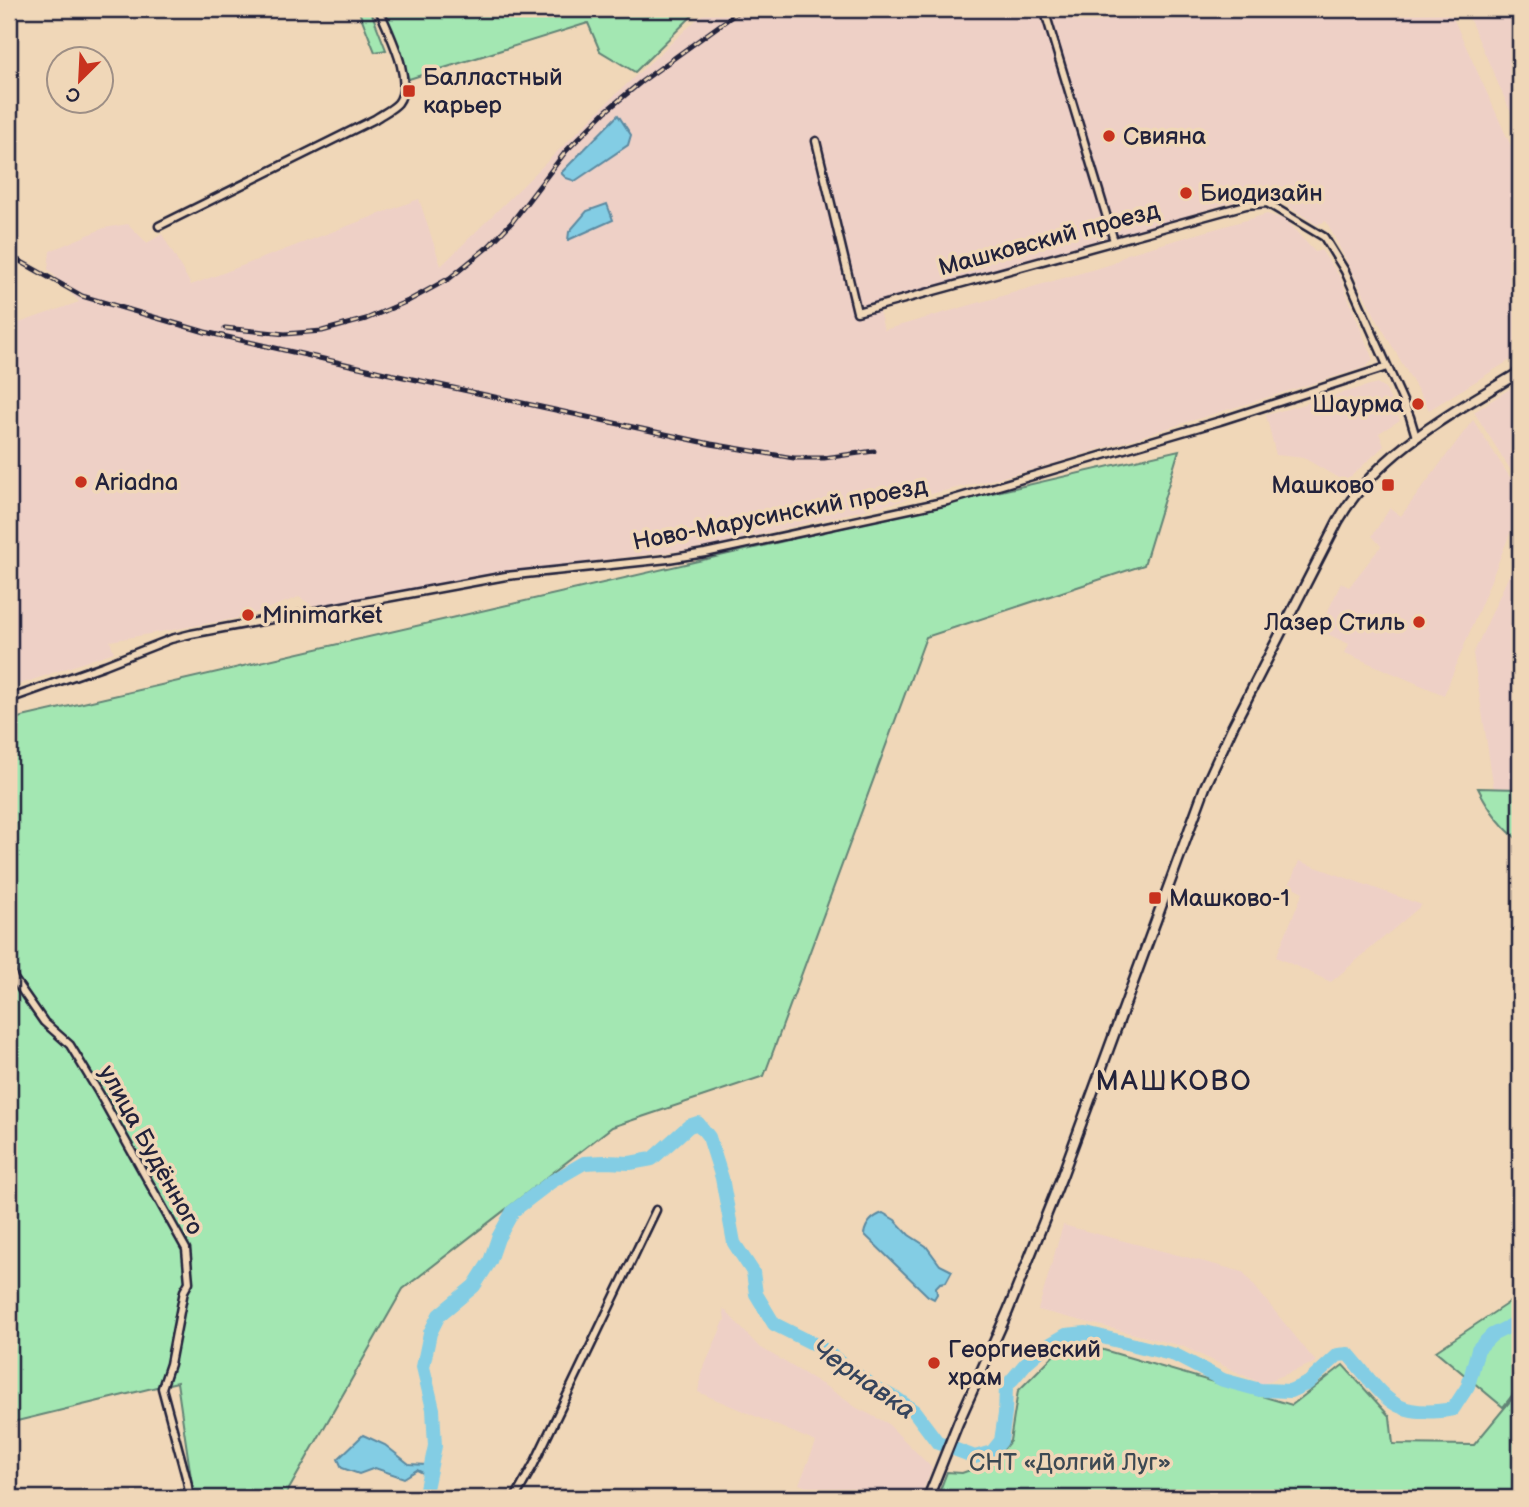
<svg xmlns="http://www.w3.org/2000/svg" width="1529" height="1507" font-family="'Balsamiq Sans',sans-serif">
<rect width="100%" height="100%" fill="#f0d7b8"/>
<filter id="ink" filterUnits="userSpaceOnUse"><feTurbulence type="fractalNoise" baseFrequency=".0143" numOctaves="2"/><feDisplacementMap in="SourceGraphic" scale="14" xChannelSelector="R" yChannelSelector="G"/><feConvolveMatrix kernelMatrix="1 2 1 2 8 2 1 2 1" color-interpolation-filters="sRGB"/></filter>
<g filter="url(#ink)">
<path fill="#eed0c6" d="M708,9H1449L1520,166V354L1429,410L1376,318L1326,221L1317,225L1267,192L878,307L884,330L1112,264L1127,254L1267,214L1286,220L1315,252L1321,250L1340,277L1373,360L1366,367L1036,469L704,548L504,572L315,607L299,597L245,617L110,641L114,652L9,688V315L15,312L19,323L79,302L48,269L50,251L104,228L128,224L147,243L162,234L191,285L419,199L441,266L616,94Z
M1465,9H1520V133Z
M1520,382V485L1474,412Z
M1377,383L1385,388L1400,420L1379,433L1384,446L1345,482L1304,458L1276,455L1266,415Z
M1473,420L1520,493V509L1444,695L1345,653L1349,644L1319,630L1341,583L1349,587L1381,546L1372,536L1390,508L1401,516Z
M1520,551V790L1494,789L1473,654Z
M1299,861L1422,905L1331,982L1276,957L1303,892L1289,885Z
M1063,1225L1243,1272L1316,1362L1262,1384L1182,1346L1038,1310Z
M723,1308L758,1346L830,1389L857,1408L887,1423L932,1468L920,1498H831L799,1484L816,1442L698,1392L701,1374L725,1319Z"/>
<path fill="#a3e7b2" stroke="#628476" stroke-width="2" d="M358,9H370L386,50L375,52Z
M382,9H699L635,72L600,51L588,23L409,79Z
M1179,450L1144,565L926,637L764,1076L612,1127L403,1289L284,1498H194L177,1382L9,1423V720Z
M1478,788L1520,789V841C1502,828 1488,808 1478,788Z
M1520,1295V1385L1503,1407L1436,1351Z
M1090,1346L1292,1405L1343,1365L1390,1417L1393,1444L1474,1445L1520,1389V1498H937L947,1472L962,1473L993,1462L1010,1441L1018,1391L1056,1353Z"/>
<path fill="#83cde4" stroke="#5c89a0" stroke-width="2" d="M618,115L631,135L628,145L575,181L566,178L561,173Z
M607,204L613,220L568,240L569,232L587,211Z
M883,1213L895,1220L909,1235L926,1246L940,1265L952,1271L946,1282L940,1283L936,1287L937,1294L934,1299L928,1296L864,1234C866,1223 874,1216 883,1213Z
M363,1435L385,1445L409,1464L426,1465L423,1473L417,1470L404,1478L375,1468L359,1474L342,1468L338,1459Z"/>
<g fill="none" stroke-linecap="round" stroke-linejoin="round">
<path stroke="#83cde4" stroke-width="14" d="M424,1498L435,1446L433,1409L423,1367L430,1333L439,1315L474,1286L490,1261L498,1238L513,1211L551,1182L584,1163L605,1162L630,1163L652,1159L689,1126L698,1123L709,1137L722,1178L734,1243L753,1272L756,1294L774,1324L820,1347L873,1387L897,1399L914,1411L938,1443L975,1457L992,1452L1001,1441L1005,1414L1006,1387L1027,1362L1042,1349L1066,1335L1086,1333L1175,1355L1223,1380L1260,1390L1290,1391L1308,1383L1338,1355L1348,1354C1385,1396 1391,1420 1453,1409L1468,1386L1478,1349L1492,1335L1520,1321"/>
<defs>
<path id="minor" d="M1044,9L1114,241
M816,141L857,312L1246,205L1267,203L1324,237L1345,271L1410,417L1416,437
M159,226L375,119C382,114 393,109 398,103C415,80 388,32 379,9
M9,699L105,665L171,639L191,634L506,576L668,559L705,553L947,501L1220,421L1387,367
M9,965L14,979L44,1022L70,1045L99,1093L186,1249L189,1282L184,1291L170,1364L162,1388L187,1481L190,1498
M515,1498L534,1464L656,1210"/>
<path id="tertiary" d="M928,1498L958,1423L1008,1311L1062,1176L1205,787L1232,728L1338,521C1378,451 1454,412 1520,372"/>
</defs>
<use href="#minor" stroke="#22223b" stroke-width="11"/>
<use href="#tertiary" stroke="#22223b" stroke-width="13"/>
<use href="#minor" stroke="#f0d7b8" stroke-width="6"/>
<use href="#tertiary" stroke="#f0d7b8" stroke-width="8"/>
<defs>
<path id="rail" d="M9,255L82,296L205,332L385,373L711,444L794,458H824L874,451
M225,328L285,334L322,331L366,319L408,301L450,278L489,246L512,222L566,151L606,111L641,82L742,9"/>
</defs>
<use href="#rail" stroke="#22223b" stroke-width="5"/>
<use href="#rail" stroke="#f0d7b8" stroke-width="2.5" stroke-dasharray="8" stroke-linecap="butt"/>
</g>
</g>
<g fill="#c8321e" stroke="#f0d7b8" stroke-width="2.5">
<rect x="402" y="84" width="14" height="14" rx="3.5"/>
<circle cx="1109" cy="136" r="7"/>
<circle cx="1186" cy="193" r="7"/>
<circle cx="1418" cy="404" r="7"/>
<circle cx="81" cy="482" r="7"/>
<rect x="1381" y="478" width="14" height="14" rx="3.5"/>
<circle cx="248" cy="615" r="7"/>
<circle cx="1419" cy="622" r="7"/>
<rect x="1148" y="891" width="14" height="14" rx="3.5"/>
<circle cx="934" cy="1363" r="7"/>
</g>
<g text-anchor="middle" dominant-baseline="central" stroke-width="7" stroke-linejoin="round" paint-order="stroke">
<g font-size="24" fill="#22223b" stroke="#f0d7b8" text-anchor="start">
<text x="423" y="77">Балластный<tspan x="423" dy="28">карьер</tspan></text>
<text x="1123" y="136">Свияна</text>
<text x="1200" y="193">Биодизайн</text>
<text x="1404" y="404" text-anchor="end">Шаурма</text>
<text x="95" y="482">Ariadna</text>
<text x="1374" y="485" text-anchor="end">Машково</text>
<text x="262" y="615">Minimarket</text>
<text x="1405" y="622" text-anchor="end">Лазер Стиль</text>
<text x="1169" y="898">Машково-1</text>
<text x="948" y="1349">Георгиевский<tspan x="948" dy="28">храм</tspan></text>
</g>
<g font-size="24" fill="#22223b" stroke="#f0d7b8">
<text transform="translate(1049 239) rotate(-15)">Машковский проезд</text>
<text transform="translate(780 514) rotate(-11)">Ново-Марусинский проезд</text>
<text transform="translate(151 1150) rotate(61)">улица Будённого</text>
</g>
<g font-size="24" fill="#3c4953" stroke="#f0d7b8">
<text x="1070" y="1462">СНТ «Долгий Луг»</text>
</g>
<g font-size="26" font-style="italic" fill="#35445d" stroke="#f0d7b8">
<text transform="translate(863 1380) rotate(35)">Чернавка</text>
</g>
<g font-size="28" letter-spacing="2" fill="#22223b" stroke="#f0d7b8">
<text x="1174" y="1081">МАШКОВО</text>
</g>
</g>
<rect width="1529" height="1507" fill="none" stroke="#f0d7b8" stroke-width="35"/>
<rect x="18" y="18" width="1494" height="1472" fill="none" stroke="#22223b" stroke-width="2.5" filter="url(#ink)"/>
<g transform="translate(80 80) rotate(204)"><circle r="33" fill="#f0d7b8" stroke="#9e8f86" stroke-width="2"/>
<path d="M0-5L12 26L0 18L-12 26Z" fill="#c8321e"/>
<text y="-10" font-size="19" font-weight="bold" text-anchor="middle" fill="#22223b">С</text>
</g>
</svg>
